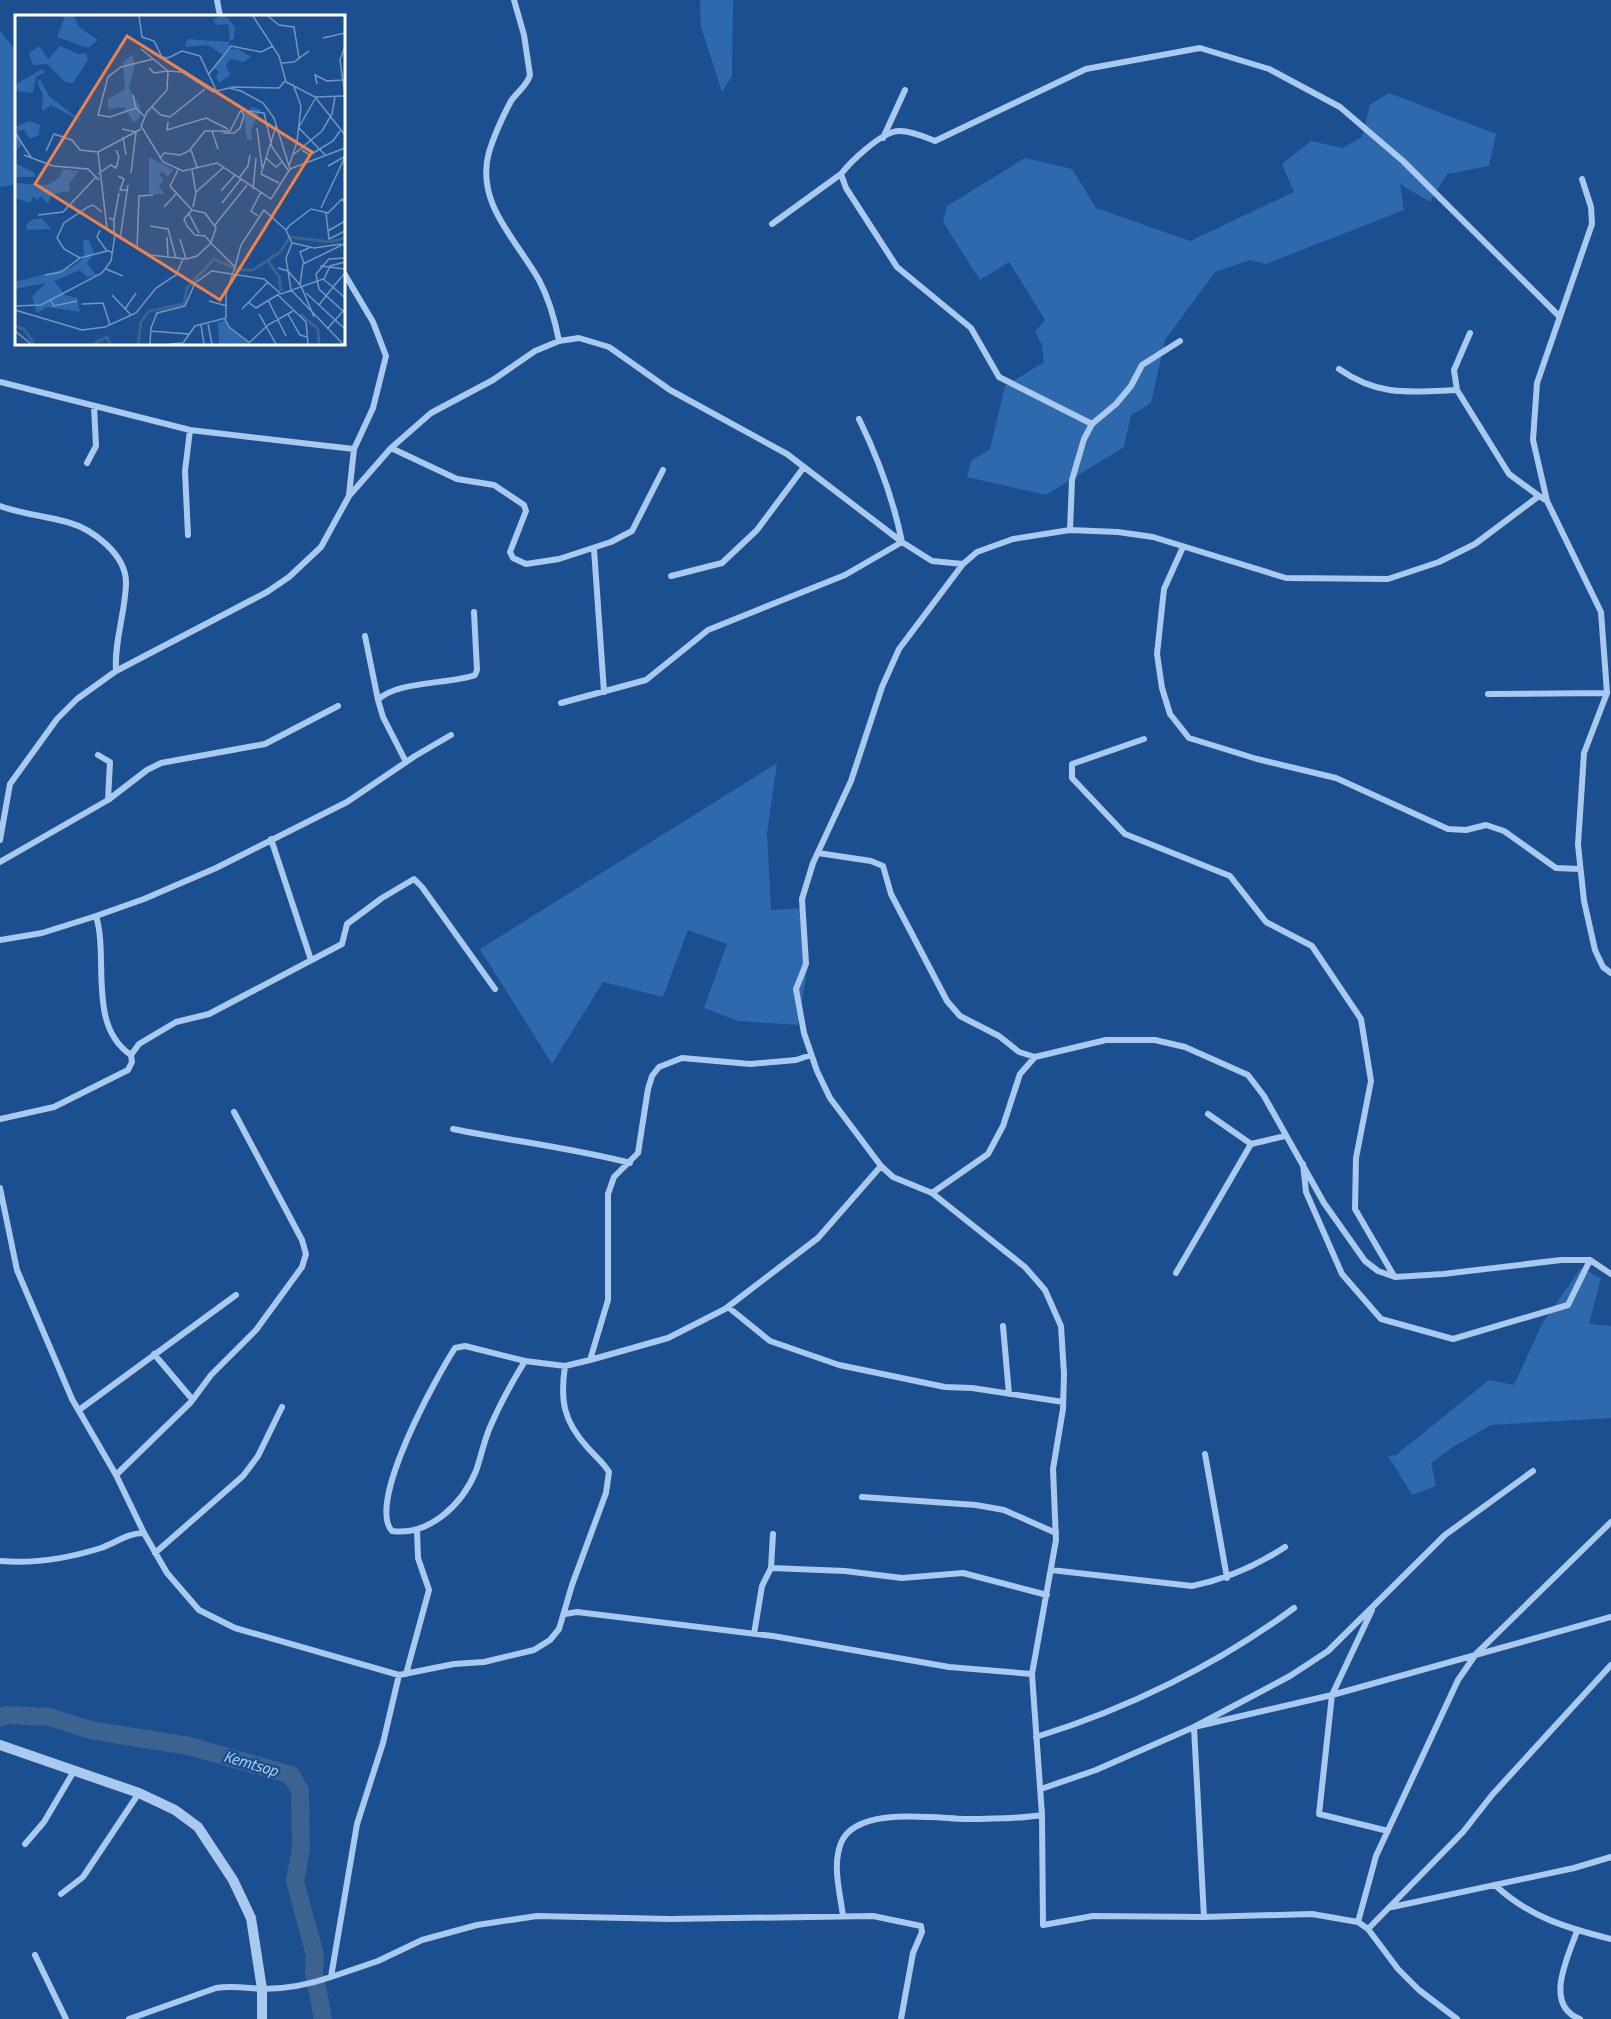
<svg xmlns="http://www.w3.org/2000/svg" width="1611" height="2019" font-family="'Titillium Web',sans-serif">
<rect width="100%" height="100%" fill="#1b4f8f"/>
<path fill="#2e69ad" d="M700,0H733L732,76L722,92L701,27Z
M0,31L16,51V193L13,185L0,187Z
M1389,93L1496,134L1489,166L1447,174L1430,202L1400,184L1404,210L1266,264L1250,260L1215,272L1165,340L1151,403L1131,415L1124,447L1046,495L967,477L971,461L990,449L1005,386L1044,362L1042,345L1035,332L1045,320L1009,262L980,280L943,222L947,206L1025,158L1072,169L1096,208L1190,241L1294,192L1282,164L1311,141L1343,148L1362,137L1370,105Z
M777,763L767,833L771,910L804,908L808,966L798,1025L738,1021L704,1008L727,944L688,930L663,997L603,982L552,1064L480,949Z
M1581,1268L1601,1278L1589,1324L1611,1326V1418L1491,1425L1453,1447L1431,1463L1436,1486L1412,1495L1388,1456L1396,1455L1489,1380L1514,1385L1542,1324Z"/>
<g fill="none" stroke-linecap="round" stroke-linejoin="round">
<path stroke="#3c6290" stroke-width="18" d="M0,1718L6,1715L50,1717L90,1730L189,1746L291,1775L300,1791L301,1849L295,1881L315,1955L314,1972L323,2019"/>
<path stroke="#a9c9ee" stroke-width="6" d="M217,0L220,16
M514,0L524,35L530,75C527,86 517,92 511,101C503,116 494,136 489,152C475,203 516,239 539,280C549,299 555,320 559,341
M883,138L905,90
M772,224L841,174
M344,273L373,322L386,356L373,408L354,449L349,495
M1470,333L1454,370L1457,390L1509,474L1539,496
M1339,369C1379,397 1410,392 1457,390
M0,382L190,430L354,449
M1092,424L999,377L971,328L897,267L846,188L841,174C851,161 877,137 893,132C904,128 925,137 935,141L1086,69L1200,48L1269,69L1340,107L1403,161L1559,316
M391,448L457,479L494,485L524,505L526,511L510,552L513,558L526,564L559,559L611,542L632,531L663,470
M87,463L96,446L94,406
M1547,501L1533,440L1537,383L1592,224L1591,207L1582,179
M0,506C22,514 45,516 67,522C93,529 127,555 126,584C125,614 114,642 116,671
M1070,530L1072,480L1084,439L1092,424L1116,404L1131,386L1142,365L1180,341
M188,535L185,471L190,430
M1183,547L1164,589L1157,654L1162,688L1170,714L1189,738L1257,759L1336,778L1448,829L1466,830L1486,825L1504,831L1556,868L1580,869
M594,549L604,692
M671,576L722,563L757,530L804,467
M365,636L378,700
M1488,694L1607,693
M561,703L646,680L708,630L845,575L902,542C893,498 879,460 859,419
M1144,739L1072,764V778L1125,834L1230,876L1266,922L1312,946L1361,1019L1371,1081L1356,1158L1355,1209L1394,1276
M406,762L383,717L378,700C395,681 452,684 475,675L477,670L474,612
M108,800L147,770L161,763L265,744L338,706
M271,839L311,960
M0,840L10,784L57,719L77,699L116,671L267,592L289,577L321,547L349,496L391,448L431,413L493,380L535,351L559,341L579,338L609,347L670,390L787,454L902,542L932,561L963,564
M818,853L871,861L883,866L891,894L947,1001L960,1016L999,1036L1019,1052L1035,1057L1106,1040H1155L1185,1047L1248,1075L1264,1096L1324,1203L1365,1261L1378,1271L1395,1277L1443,1274L1561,1260H1590L1611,1274
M0,862L108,800L110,762L98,755
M96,916C109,958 87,1026 131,1055
M0,940L42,933L96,916L144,899L216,868L347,802L415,756L451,735
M1208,1114L1251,1144
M0,1119L54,1107L128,1070L132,1062L131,1055L139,1044L176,1022L209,1014L342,944L347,924L382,898L414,879L422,887L495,989
M453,1129C512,1141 572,1148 630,1163
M1303,1164L1306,1192L1342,1274L1381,1319L1453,1339L1568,1305L1590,1260
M0,1188L17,1270L72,1399L116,1475L144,1533L167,1573L199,1610L235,1628L399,1675L454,1664L484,1662L534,1650L550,1640L559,1629L572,1585L606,1493L609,1472C604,1463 595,1456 588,1448C563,1421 560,1400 565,1366L590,1360L608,1300V1194L614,1177L638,1153L648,1089L652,1076L659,1067L682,1058L750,1064L796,1060L811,1055
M932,1193L988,1154L1003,1126L1020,1074L1035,1057
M1176,1273L1251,1144L1285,1136
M728,1307L770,1341L839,1365L945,1387L972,1388L1063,1402
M1003,1326L1009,1394
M154,1354L192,1399
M590,1360L668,1338L725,1309L818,1238L881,1166
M525,1361C512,1382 500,1404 490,1427C484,1441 481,1457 476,1471C462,1505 429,1536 392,1531C366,1503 437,1376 455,1348L465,1346L525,1361L565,1366
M79,1410L236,1295
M1205,1454L1227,1578
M116,1475L191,1402L211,1375L256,1330L302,1267L306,1254L302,1240L234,1112
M862,1497L976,1505L1004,1510L1056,1533
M155,1553L243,1476L258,1456L282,1407
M0,1561C33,1564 69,1558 101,1548C116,1543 127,1533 144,1533
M771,1568L845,1571L902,1578L963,1573L1047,1595
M1051,1570L1192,1586C1227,1579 1256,1566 1285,1547
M1372,1610L1332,1695L1319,1814L1388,1831
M565,1614L577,1612L773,1636L949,1667L1032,1674
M754,1634L762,1586L771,1568L773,1534
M406,1674L429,1590L418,1558L417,1531
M1036,1737C1127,1709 1217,1665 1294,1608
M1041,1789L1096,1770L1194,1727L1290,1676L1328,1651L1445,1535L1533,1471
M25,1844L44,1822L74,1771
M1495,1885C1529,1917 1567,1928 1611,1939
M61,1894L83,1877L139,1793
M1392,1907L1574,1868L1611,1857
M843,1916C840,1892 832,1866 841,1843C856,1806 933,1818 964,1819C990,1819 1017,1819 1042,1815
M1204,1917L1194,1727L1332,1695L1611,1617
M1358,1922L1376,1856L1458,1680L1476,1654L1611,1522
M1368,1929L1358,1922L1312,1914L1204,1917L1093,1916L1043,1925L1042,1815L1032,1674L1056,1540L1053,1469L1063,1409L1064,1374L1061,1326L1045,1290L1025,1267L932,1193L893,1177L881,1166L830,1098L817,1071L804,1033L796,989L806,964L802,899L813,863L851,781L882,687L899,649L963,564L977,552L1013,539L1070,530L1118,532L1153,537L1286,578L1388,579L1439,562L1475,544L1539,496L1547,501L1601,612L1607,693L1584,753L1578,845L1584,901L1595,950L1603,967L1611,973
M1577,1931C1568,1957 1543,2005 1580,2019
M35,1955L66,2019
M331,1977L378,1961L422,1940L477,1925L537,1916L669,1919L873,1916L921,1926L922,1932L913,1953L901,2019
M129,2019L216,1988C232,1985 246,1988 262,1989C287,1989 308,1985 331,1977L357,1824L383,1743L399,1675
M1457,2019L1419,1990L1398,1969L1368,1929L1463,1832L1492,1795L1611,1665"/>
<path stroke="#a9c9ee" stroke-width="10" d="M0,1745L139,1793L175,1810L198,1827L233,1880L251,1918L262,1989V2019"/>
</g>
<g text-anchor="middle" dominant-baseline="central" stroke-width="5" stroke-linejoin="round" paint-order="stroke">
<g font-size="16" font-style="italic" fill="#b5d3f5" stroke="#1b4f8f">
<text transform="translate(251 1763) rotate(16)">Kemtsop</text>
</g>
</g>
<g transform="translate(15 15)">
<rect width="330" height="330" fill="#1b4f8f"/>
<path d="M50,1H59L64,12L83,25L73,33L42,22ZM205,1H211L220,12L219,24L215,26L213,9L201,10L198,5ZM172,24L214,27V32L208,40L193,30L170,32ZM24,31L33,44L45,31L63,39L71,38L73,45L58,68L50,67L32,49L18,50L14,38ZM214,34H223L236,42L229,47L215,44L211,50L215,60L204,68L201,62L204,57L199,53ZM117,40L120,50L114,73L125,92V102L119,108L109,92L93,94V84L110,74L108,47ZM27,54L31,57L21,62L18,78L0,76V70ZM25,64L34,81L69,108L36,90L27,96L28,80L22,67ZM237,92L246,95L236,114L237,125H232L228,95L232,99ZM15,106L25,110L24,120L15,124L9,115L3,116L7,129L0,137V112ZM134,142L159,155L152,162L148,157L144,159L149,165L144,170L149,179H134ZM0,148L20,158V162H0ZM48,154L64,156L54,169L55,176L37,179L33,189L26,181L22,185L18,181L15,188L0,183V168L32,170L44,163ZM18,204H27L37,214L12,215L11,210ZM68,225H74L79,238L72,248L82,261L72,262L65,255L39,266L50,280L62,283L65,297L32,292L22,298L17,281L31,268L0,274V267L57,252L69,243ZM210,305L213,311L235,329H204L203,308Z" fill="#2e69ad"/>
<path fill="none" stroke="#3c6290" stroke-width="3" d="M253,246L264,262L266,276M285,299L303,314L304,329M0,311L9,314L19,329M79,329L92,322L95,329M123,329L126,307L134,296L169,289L172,273L199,244L223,255H238L265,237L275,222L315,227L330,223"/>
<path fill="none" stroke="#7695bc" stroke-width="1.5" d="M124,1L127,22L139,26L147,42L153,43L167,36L185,41L202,77M238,1L264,41L271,67L300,82L329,81M253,1L264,10L279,12L284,43M308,23L330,18M330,31L325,45L330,81M126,34L153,56M267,48L279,47L294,36M134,53L139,58L153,56M193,60L216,31L246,37L258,31M302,69L300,60L312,66L327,65M216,72L264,73L270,66M118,80L121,93L129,101M300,82L330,120M137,92L146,100L155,102L190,74M121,93L95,102L83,100L93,62L106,52L138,44M226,95L249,98L257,132L273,155M153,107L152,115L191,103L213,114M261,111L246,159L264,168M284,112L300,84M242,113L247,152M284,113L311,141M107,114L121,117L116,158M126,114L83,137L92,214L135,240L172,244L182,241L196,228L201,213L190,198L177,195L155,171L163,155M197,116L203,134M0,118L16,142M208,118H219L225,113L229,100L226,95M108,122L111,140M176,135L182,152M287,135L295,140L318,126L325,116M31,136L39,119L57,125L65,135L83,137M9,140L38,151L73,154L84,165M278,140L307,116L317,99L320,82M145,143L149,138L165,140L174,136L190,116H215L226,95M251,143L261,152L267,147M274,151L282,127L286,91L278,69M313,151L329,142M275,154L256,184L202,148L168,156L148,147L126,111L132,97L152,75L153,56L167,57L198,77L214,73L226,76L248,88L259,103L275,154L330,133M177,155L181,178L178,192M83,159L96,150L101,153L104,142L101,135M103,161L109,164L105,175H113M224,163L233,151L235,140M238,174L241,143M206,176L220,160M181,177L209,152M207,188L226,164M149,192L162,178M306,193L330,142M177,195L169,204L172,211L180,220L190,221L196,228M87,197L78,190L73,192L49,208L42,223L49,234L65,243L92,236M311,198L314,224L330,216M174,199L184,218M23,200L48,197L81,162M243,201L236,196L246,177M94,203L99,205V219M99,205L104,178M200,210L232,170M135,211L153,214L161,243M85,215L82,222L91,235L98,238M313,216L330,206M152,222L153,243M105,224L113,170M165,224L171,244M277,228L271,243L276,275L328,329M277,228L271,215L274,211L296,194L313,198L327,184L330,187M278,228L299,233L326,229M122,234L124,181L138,180M330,243L314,244L301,259L304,274L330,298M289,248L285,237L294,233M305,251L330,254M220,252L226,230L249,195L271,215M263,253L273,256L286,271L299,302M91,254L108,261M30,260L46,257L65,243M309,264L315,251L330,247M285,270L288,249L329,229M291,278L330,314M97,280L116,300M263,280L291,307L293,329M35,284L39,291L62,286M253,285L271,321M194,286L212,291M233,287L241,293L264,279M67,289L88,288L95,310M304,290L318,272L330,283M0,291L26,290L87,258L96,246L100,220M110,294L121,278M227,294L253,267M0,295L67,315L90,312L121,298L141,273L161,260L168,244M244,299L261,329M273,299L285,320L292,322M210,304L214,312L235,328M193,309L197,329M186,310L189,329M312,314L330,294M0,316L16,329M135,316L174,319M235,327L253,310L278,296M135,329L136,313L142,298L170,291L180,268L197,256L249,264L266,279L308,264L318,272L330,258M155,329L168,328L180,311L211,303V279L220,252L196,228"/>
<path fill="#ee8249" fill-opacity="0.15" stroke="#ee8249" stroke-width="3" d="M112,21L297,137L205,285L20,169Z"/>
<rect width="330" height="330" fill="none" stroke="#fff" stroke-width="3"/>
</g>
</svg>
